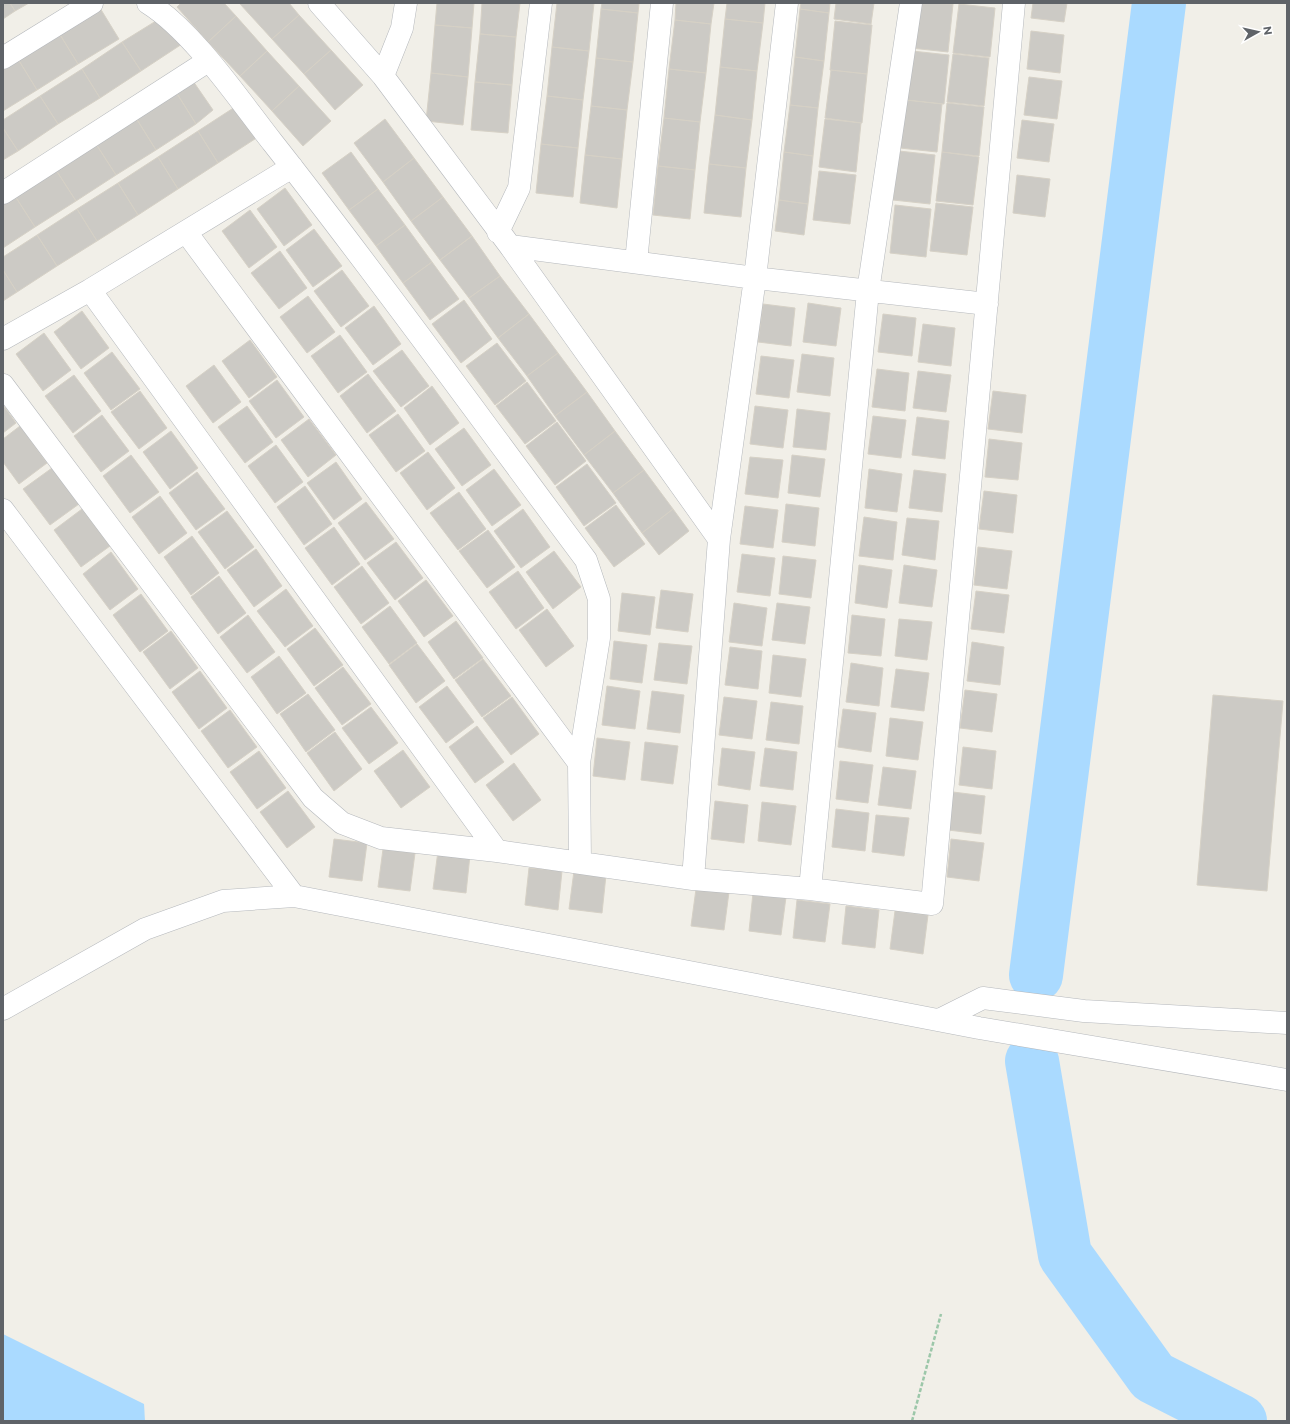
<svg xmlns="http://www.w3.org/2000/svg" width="1290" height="1424" font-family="Montserrat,sans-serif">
<rect width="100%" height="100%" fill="#f1efe8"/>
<path fill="#aadaff" d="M3,1334L144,1404L145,1421H3Z"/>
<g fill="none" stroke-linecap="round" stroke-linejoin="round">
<path stroke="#aadaff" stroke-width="54" d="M1036,975L1159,3
M1032,1061L1065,1255L1153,1377L1240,1421"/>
</g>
<path fill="#cccac5" stroke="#d6d1c6" d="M3,3H10L15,11L3,19Z
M10,3H29L15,11Z
M181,3H224L236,16L208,42L177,7Z
M242,3H289L299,15L272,39L240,4Z
M437,3H474L472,28L435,25Z
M482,3H520L516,37L480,34Z
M557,3H594L589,51L552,47Z
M602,3H639L638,13L601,9Z
M676,3H714L711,24L675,20Z
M727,3H765L763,23L725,19Z
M801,3H830L829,13L800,9Z
M836,3H874L871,24L834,19Z
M916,3L953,4L948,52L911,48Z
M1033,3H1067L1064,22L1031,18Z
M959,4L995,8L990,57L953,53Z
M100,8L119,39L78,64L59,33Z
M601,9L638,13L633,62L596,58Z
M800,9L829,13L824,61L795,57Z
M299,15L331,50L304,74L272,39Z
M164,16L182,44L141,71L122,42Z
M236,16L267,51L240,76L208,42Z
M725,19L763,23L757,71L720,67Z
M675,20L711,24L706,73L669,69Z
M835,21L872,25L867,74L830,70Z
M435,25L472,28L468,77L431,73Z
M1031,31L1064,35L1060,73L1027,69Z
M59,33L78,64L37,90L18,59Z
M480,34L516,37L512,85L475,82Z
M122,42L141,71L100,98L82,69Z
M552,47L589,51L583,100L547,96Z
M331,50L363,85L335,110L304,74Z
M267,51L299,86L272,111L240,76Z
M912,51L949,55L944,104L907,100Z
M953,54L989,58L984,106L947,102Z
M795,57L824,61L818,108L790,105Z
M596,58L633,62L627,110L591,106Z
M18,59L37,90L3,111V69Z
M720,67L757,71L752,120L715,115Z
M82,69L100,98L58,124L40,96Z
M669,69L706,73L700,122L664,118Z
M831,70L867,74L862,123L825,118Z
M431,73L468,77L463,125L426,121Z
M1029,77L1062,81L1057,119L1024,115Z
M193,81L213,110L196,124L176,92Z
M475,82L512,85L508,133L471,130Z
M299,86L331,121L303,146L272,111Z
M176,92L196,124L156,150L136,118Z
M40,96L58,124L18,151L3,128V120Z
M547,96L583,100L578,148L541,144Z
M905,100L942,104L937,152L900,148Z
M947,103L984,107L979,156L942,152Z
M238,105L258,137L218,163L198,131Z
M790,105L818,108L813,156L784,152Z
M591,106L627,110L622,159L585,155Z
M715,115L752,120L746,168L709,164Z
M136,118L156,150L116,175L96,144Z
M664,118L700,122L695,170L658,166Z
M385,119L414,158L383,182L354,143Z
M825,119L861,123L856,172L819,167Z
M1022,120L1054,124L1049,162L1017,158Z
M3,128L18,151L3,160Z
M198,131L218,163L178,189L158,157Z
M96,144L116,175L76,201L56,170Z
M541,144L578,148L573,197L536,193Z
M899,151L935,155L930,204L893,200Z
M351,152L378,189L349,210L322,173Z
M784,152L813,156L808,204L779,200Z
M942,152L979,157L973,205L936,201Z
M585,155L622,159L617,208L580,203Z
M158,157L178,189L138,215L118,183Z
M414,158L443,197L411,221L383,182Z
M709,164L746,168L741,217L704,213Z
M658,166L695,170L690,219L653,215Z
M56,170L76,201L35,227L15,196Z
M819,171L856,175L850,224L813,220Z
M1017,175L1050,179L1045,217L1013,213Z
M118,183L138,215L97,241L77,209Z
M285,188L312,225L284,246L257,209Z
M378,189L405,225L376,246L349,210Z
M15,196L35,227L3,248V204Z
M443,197L472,236L440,260L411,221Z
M779,200L808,204L804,235L775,231Z
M936,203L973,207L967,255L930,251Z
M895,205L931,209L926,257L890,253Z
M77,209L97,241L57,266L37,235Z
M250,210L277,247L249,268L222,231Z
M405,225L432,262L403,283L376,246Z
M314,229L342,266L313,287L286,250Z
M37,235L57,266L17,292L3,270V257Z
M472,236L500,276L469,298L440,260Z
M280,251L307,288L279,309L251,273Z
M432,262L459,299L430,320L403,283Z
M3,270L17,292L3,301Z
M342,270L369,306L341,327L314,291Z
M500,276L529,314L498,338L469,298Z
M308,296L335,332L307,353L280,317Z
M464,300L492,339L461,363L432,324Z
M808,303L841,308L836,346L803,342Z
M763,304L795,308L791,346L758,342Z
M374,306L401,344L373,365L345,328Z
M82,311L109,348L81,369L54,332Z
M529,314L558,353L527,376L498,338Z
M883,314L916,318L912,356L878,352Z
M923,324L955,328L951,366L918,362Z
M44,333L71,370L43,391L16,354Z
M340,335L367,372L338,393L311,356Z
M250,340L277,377L249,398L222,361Z
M497,343L526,381L495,405L466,366Z
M402,350L429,386L401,407L373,371Z
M112,352L140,389L111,410L84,373Z
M558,353L587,392L555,416L527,376Z
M802,354L834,358L830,396L797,392Z
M761,356L794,360L789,398L756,394Z
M214,365L241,402L213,423L186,386Z
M877,369L909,373L905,411L872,407Z
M918,371L951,375L946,412L913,408Z
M368,374L396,411L367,433L340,396Z
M74,375L101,411L73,433L45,396Z
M277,380L304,417L276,438L249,401Z
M527,382L556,421L525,444L496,406Z
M432,386L459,423L430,445L404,408Z
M140,391L167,428L139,449L111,412Z
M993,391L1026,395L1022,433L988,429Z
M587,392L615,431L584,455L555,416Z
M3,405L16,423L3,433Z
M247,406L273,442L245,463L218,427Z
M755,406L788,410L783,448L750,444Z
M797,409L830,413L826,450L793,447Z
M398,414L425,451L396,472L369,435Z
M102,415L129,451L101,472L74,436Z
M873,416L906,420L901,458L868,454Z
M917,417L949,421L945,459L912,455Z
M309,419L336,455L308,477L281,440Z
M557,422L586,461L555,485L526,446Z
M20,426L47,463L19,484L3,462V439Z
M464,428L491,465L462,486L435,449Z
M171,431L198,468L170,489L143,452Z
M615,431L644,470L613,493L584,455Z
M989,439L1022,443L1018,480L985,477Z
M276,445L303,482L275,503L248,466Z
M428,452L455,488L427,510L400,473Z
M131,455L159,492L130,513L103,476Z
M792,455L825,459L820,497L788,493Z
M750,457L783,460L778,498L745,494Z
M336,462L362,499L334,520L307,483Z
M587,464L616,503L584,526L556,487Z
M52,468L79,504L50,525L23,489Z
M494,469L521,505L492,526L466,490Z
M869,469L902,474L897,512L865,508Z
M644,470L673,509L642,533L613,493Z
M914,470L946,474L942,512L909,508Z
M197,472L225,509L196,530L169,493Z
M305,486L332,524L304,545L277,507Z
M984,491L1017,495L1013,533L979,529Z
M459,492L486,529L458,550L430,513Z
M160,496L187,533L159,554L132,517Z
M366,502L394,539L365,560L338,523Z
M786,504L819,508L815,546L782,542Z
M616,505L645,544L614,567L585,528Z
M745,506L778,510L773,548L740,544Z
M82,509L110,546L81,567L54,530Z
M523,509L550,547L521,568L494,531Z
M673,509L689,531L659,555L642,533Z
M227,511L254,547L225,569L198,532Z
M864,517L897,522L893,560L859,556Z
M907,518L939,521L935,560L902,555Z
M334,527L360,564L332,585L305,548Z
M488,530L515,567L487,588L459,551Z
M192,536L219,573L191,595L164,557Z
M396,542L423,578L395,600L367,563Z
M978,547L1012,551L1007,589L974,585Z
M256,549L282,586L254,607L227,570Z
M554,551L581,587L553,609L526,572Z
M111,552L138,589L110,610L83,574Z
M742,554L775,558L770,596L737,592Z
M783,556L816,560L811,598L779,594Z
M859,565L892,570L887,608L855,603Z
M904,565L937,570L932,607L899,603Z
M362,566L389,603L361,624L334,587Z
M518,571L544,608L516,629L489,592Z
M219,576L246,613L218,634L191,597Z
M426,580L453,616L424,637L398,601Z
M286,589L313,626L285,647L257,611Z
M661,590L693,594L688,632L656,628Z
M976,591L1009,595L1004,633L971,629Z
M622,593L655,597L650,635L618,631Z
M141,594L168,631L140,652L113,615Z
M734,603L767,608L762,646L729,642Z
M777,603L810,607L805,644L772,640Z
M390,606L417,643L389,664L362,627Z
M547,609L574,646L546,667L519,630Z
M248,615L275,652L247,673L220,637Z
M852,615L885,619L881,656L848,653Z
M899,619L932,622L927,660L895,656Z
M456,621L483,658L454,679L428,642Z
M315,628L343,665L314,686L287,649Z
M171,631L198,668L170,689L143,652Z
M614,641L647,645L642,683L610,679Z
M972,642L1004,647L1000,685L967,681Z
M659,643L692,646L687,684L654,680Z
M417,644L445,681L416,703L389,665Z
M730,647L762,651L758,689L725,685Z
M773,655L806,659L801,697L769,693Z
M279,656L306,693L277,714L251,677Z
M483,659L511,696L482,717L455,680Z
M851,663L883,668L879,706L846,702Z
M343,667L371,704L342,725L315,688Z
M896,669L929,673L924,711L891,707Z
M200,671L227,708L199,729L172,692Z
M447,686L474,722L446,743L419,707Z
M607,686L640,691L635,729L602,725Z
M965,690L997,694L992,732L960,728Z
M652,691L684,695L680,733L647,729Z
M308,694L335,730L306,752L280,714Z
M1213,695L1283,701L1267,891L1197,885Z
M512,697L539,734L511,755L483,718Z
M724,697L757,701L752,739L719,735Z
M771,702L803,706L799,744L766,740Z
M371,707L398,743L369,764L342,728Z
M843,709L876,713L871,752L838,747Z
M230,710L257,747L228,768L201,731Z
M890,718L923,722L918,760L886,756Z
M477,726L504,762L475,783L449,747Z
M335,732L362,769L334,791L307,753Z
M597,738L630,742L625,780L593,776Z
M645,742L678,746L673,784L641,780Z
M963,747L996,751L992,789L959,785Z
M722,748L755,752L750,790L718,785Z
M765,748L797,752L793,790L760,786Z
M403,750L430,787L401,808L374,771Z
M259,751L286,788L257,809L230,772Z
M840,761L873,765L868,803L836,799Z
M514,763L541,800L513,821L486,785Z
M883,767L916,771L911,809L878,805Z
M288,791L315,827L287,848L260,812Z
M953,792L985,796L981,834L948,830Z
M715,801L748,805L744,843L711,839Z
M762,802L796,806L791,845L758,841Z
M836,809L869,813L865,851L832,847Z
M876,815L909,818L904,856L872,852Z
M334,839L367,843L362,881L329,877Z
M951,839L984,843L979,881L947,877Z
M383,849L415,853L410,891L378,887Z
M438,851L470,855L466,893L433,889Z
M529,868L562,871L558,910L525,905Z
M574,871L606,875L602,913L569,909Z
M696,889L729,892L724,930L691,926Z
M753,893L786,897L781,935L749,931Z
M797,900L830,904L825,942L793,938Z
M846,906L879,910L875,948L842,944Z
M895,911L928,915L923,954L890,949Z"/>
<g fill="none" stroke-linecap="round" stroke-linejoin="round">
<defs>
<path id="minor" d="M148,3C194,32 239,100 273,143C381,280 482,421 586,560L599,599V638L579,763L580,862
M319,3L383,76L510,246L719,539
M3,58L92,3
M383,76L402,28L406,3
M3,193L208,61
M186,232L579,763
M498,232L519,188L541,3
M510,246L755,278L987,304
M636,262L662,3
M90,290L497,851
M3,339L90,290L292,167
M3,385L313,798L342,823L381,838L497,851L693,879L719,539L755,278L787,3
M3,510L294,896
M693,879L810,889L932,904L1014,3
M810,889L868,291L911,3
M3,1009L145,929L223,901L294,896L979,1028L1287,1080
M939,1020L983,998L1084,1011L1287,1023"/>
</defs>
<use href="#minor" stroke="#b5b8bc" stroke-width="23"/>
<path stroke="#9cc7a9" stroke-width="2.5" stroke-dasharray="4 2" stroke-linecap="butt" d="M912,1421L941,1314"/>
<use href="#minor" stroke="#fff" stroke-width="22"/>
</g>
<rect width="1290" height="1424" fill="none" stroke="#5f6368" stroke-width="8"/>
<g transform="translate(1258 32) rotate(82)" stroke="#ffffff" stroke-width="3" paint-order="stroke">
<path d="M0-3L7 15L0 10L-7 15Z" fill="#5f6368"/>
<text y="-6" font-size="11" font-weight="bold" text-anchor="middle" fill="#5f6368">N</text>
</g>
</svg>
